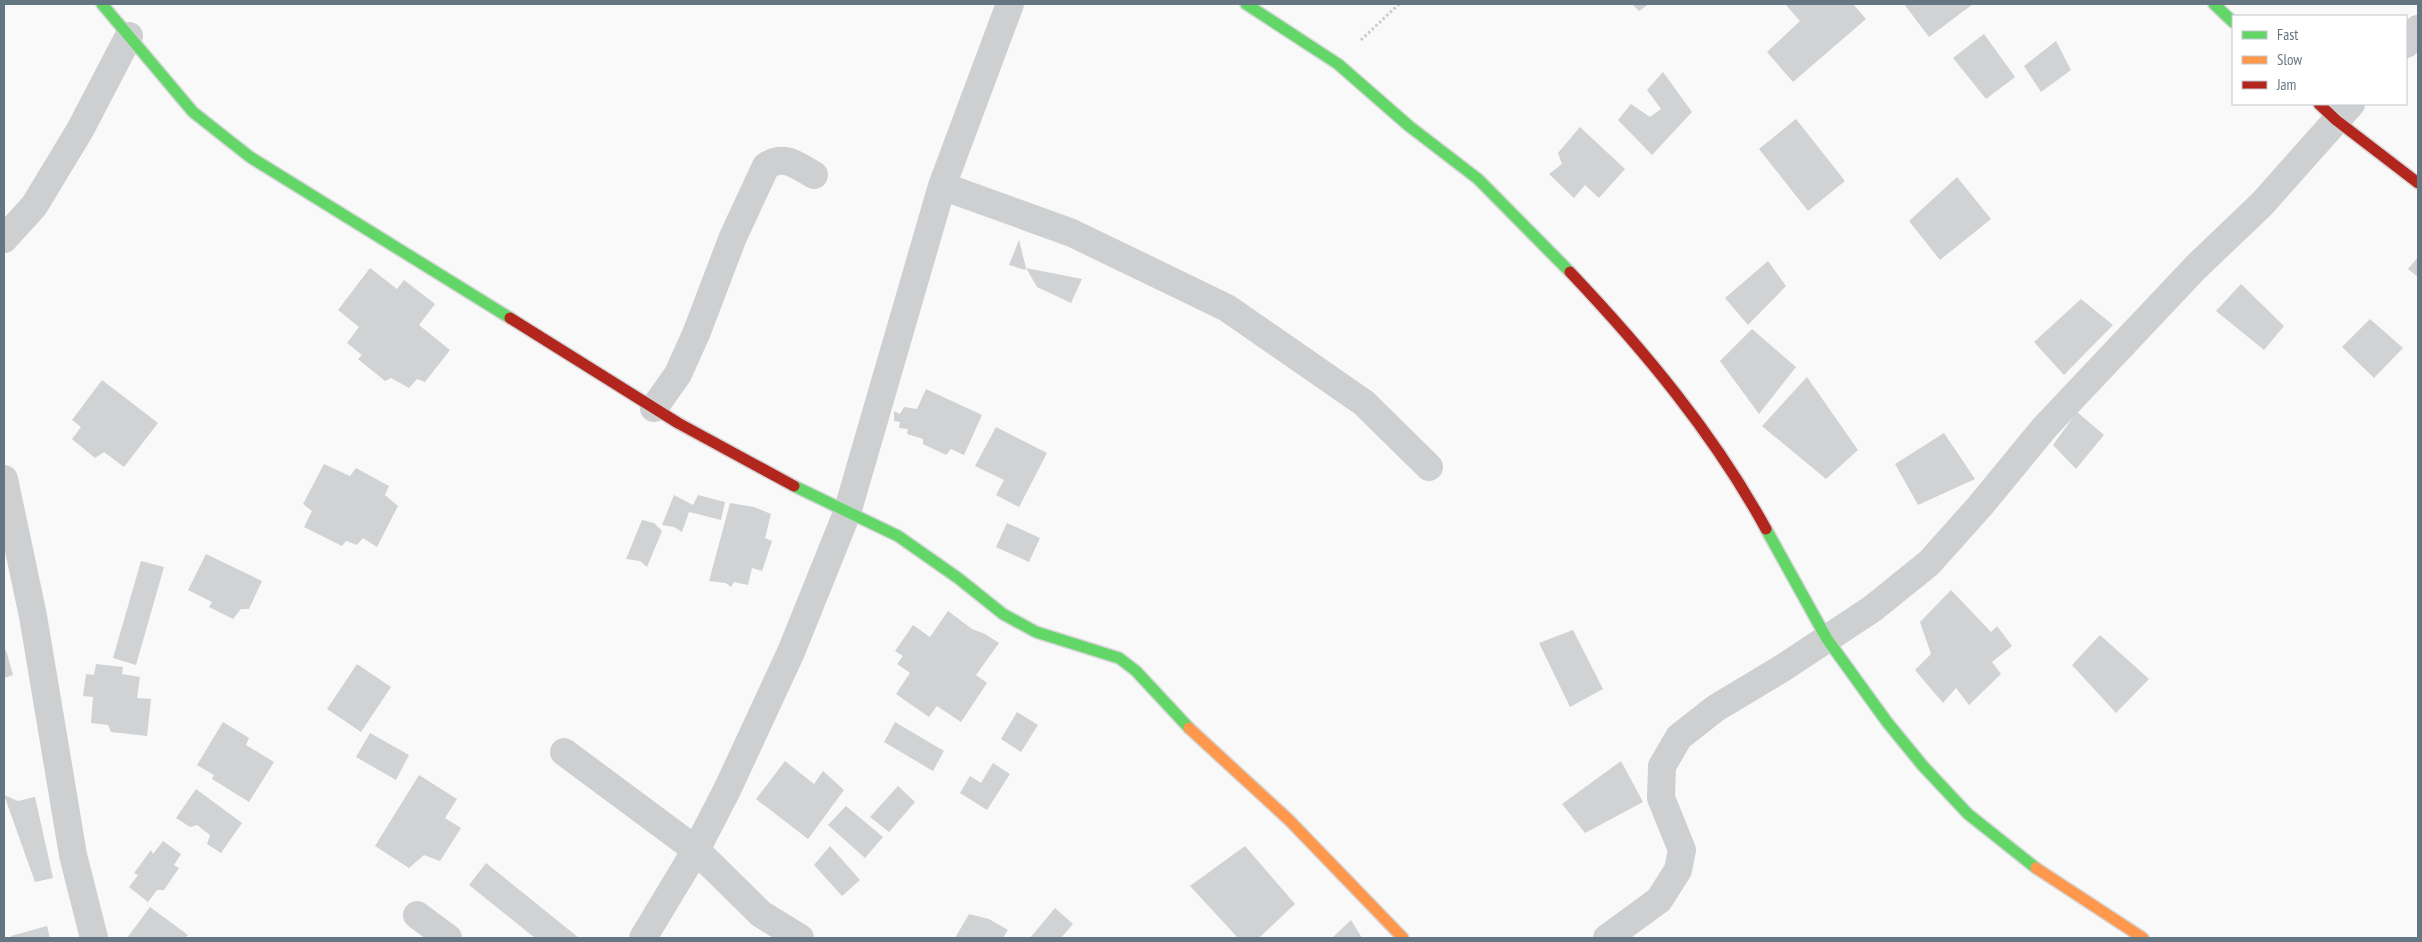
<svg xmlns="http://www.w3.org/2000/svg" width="2422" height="942" font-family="'PT Sans Narrow',sans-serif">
<rect width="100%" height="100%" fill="#f9f9f9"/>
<path fill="#d0d2d3" d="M1632,4H1649L1639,11Z
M1785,4H1853L1866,19L1793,82L1767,52L1800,21Z
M1904,4H1973L1929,37Z
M1984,34L2015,77L1986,99L1953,58Z
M2056,41L2071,70L2041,92L2024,66Z
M1663,72L1692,112L1652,155L1618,120L1631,104L1650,117L1661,109L1647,90Z
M1796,119L1845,181L1808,211L1759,149Z
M1580,127L1625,169L1599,198L1585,185L1574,198L1549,174L1562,164L1558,153Z
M1957,177L1991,219L1940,260L1909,221Z
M1019,240L1026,268L1025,270L1009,265Z
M2418,257V277L2408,269Z
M1768,261L1786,286L1748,325L1725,298Z
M370,268L397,289L404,280L435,304L419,325L450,350L425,382L417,379L409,388L391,378L385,381L358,359L362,355L347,343L359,327L338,310Z
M1026,268L1082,279L1071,303L1037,287Z
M2241,284L2284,326L2264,350L2216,311Z
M2081,299L2113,325L2064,375L2034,342Z
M2370,319L2403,348L2374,378L2342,347Z
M1752,329L1796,367L1759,414L1720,361Z
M1807,377L1858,450L1826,479L1762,426Z
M102,380L158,423L124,467L104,452L95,458L72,439L81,427L72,420Z
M926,389L982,415L964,455L951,449L946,455L923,444V439L907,434L908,429L899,428L900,422L894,421V411L900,414L904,407L917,409Z
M2077,412L2104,435L2076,469L2053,445Z
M996,427L1047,453L1019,507L996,495L1004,480L975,466Z
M1944,433L1975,479L1918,505L1895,464Z
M324,464L350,476L356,468L389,486L385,495L398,506L377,547L363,538L357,545L346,541L342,546L304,527L312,511L303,504Z
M674,495L693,505L698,495L725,502L721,520L689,512L682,532L674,527L662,525Z
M730,503L754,507L771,514L765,538L772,541L762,571L752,568L748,585L734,582L731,587L726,583L709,581Z
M642,520L654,523L662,531L647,567L640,561L626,559Z
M1007,523L1040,538L1029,562L996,547Z
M206,554L262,581L249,609H241L233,619L209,607L212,602L188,590Z
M141,561L164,567L136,665L113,658Z
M1951,590L1991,632L1997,626L2012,646L1992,662L2001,674L1969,705L1956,688L1943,703L1915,670L1931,654L1920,622Z
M948,611L972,629L985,634L999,643L976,675L987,683L961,722L937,706L929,717L896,694L910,673L897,664L903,656L895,651L913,625L930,637Z
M1573,630L1603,689L1570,707L1539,643Z
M2100,635L2149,679L2116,713L2072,665Z
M4,649L6,650L13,675L4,678Z
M96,664L123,667L122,674L140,677L137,698L151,699L147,736L111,732L108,725L91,723L93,697L83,696L86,674L94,675Z
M357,664L391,687L361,732L327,709Z
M1017,712L1038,725L1021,752L1001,739Z
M223,722L249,738L246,745L274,762L249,802L212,779L214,775L197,765Z
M895,722L944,751L933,771L884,742Z
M370,733L409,755L396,780L356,757Z
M785,761L814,784L823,771L844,790L808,839L756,799Z
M1621,761L1643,802L1585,833L1562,804Z
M993,763L1010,774L987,810L960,793L970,776L981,783Z
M419,775L457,799L445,818L461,828L440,861L424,855L409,868L375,846Z
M898,786L915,802L889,832L870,817Z
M196,789L242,823L221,853L207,844L210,835L197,825L190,827L176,818Z
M4,795L18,801L35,797L53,878L35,882Z
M846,806L883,837L865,858L828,825Z
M163,841L181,854L174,865L179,868L164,890H157L148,902L129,887L138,875L134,873L151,850L153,854Z
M830,846L860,880L842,896L814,865Z
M1245,846L1295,904L1259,938H1238L1190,886Z
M486,863L579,938H535L469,885Z
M150,907L188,935L185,938H127Z
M1055,908L1073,924L1061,938H1030Z
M969,914L989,919L1008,930L1003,938H955Z
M1351,920L1362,938H1332Z
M47,926L50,938H12L11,936Z"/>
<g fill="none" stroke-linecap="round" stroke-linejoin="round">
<defs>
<path id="fast" d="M102,4L193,112L250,157L510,318
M1246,4L1338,64L1409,126L1478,179L1570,272
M2214,4L2233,22
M794,486L898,536L958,578L1003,614L1036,632L1119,658L1136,671L1189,728
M1766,529L1827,639L1887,722L1923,766L1968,814L2036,868"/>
<path id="slow" d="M1189,728L1289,820L1403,938
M2036,868L2143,938"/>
<path id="jam" d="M2319,104L2336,120L2418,183
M1570,272C1644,350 1714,434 1766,529
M510,318L678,423L794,486"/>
</defs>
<use href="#fast" stroke="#d5d6d7" stroke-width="14"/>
<use href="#slow" stroke="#d5d6d7" stroke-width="14"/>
<use href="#jam" stroke="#d5d6d7" stroke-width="14"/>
<path stroke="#cbcccd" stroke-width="3" stroke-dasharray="2.5 2.5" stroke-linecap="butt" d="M1361,40L1399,4"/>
<path stroke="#cecfd0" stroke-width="28" d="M2406,44L2418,29
M942,186L1072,233L1227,308L1364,403L1429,467
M4,239L34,206L80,130L129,36
M654,408L678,374L696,334L733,237L766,166C785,154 796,165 814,175
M4,479L33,616L73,855L94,938
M564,752L696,850L761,914L800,938
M417,915L448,938
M643,938L696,850L727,790L791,652L847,513L942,186L1010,4
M1607,938L1659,900L1678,870L1682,850L1661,798L1662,766L1679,737L1716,708L1781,669L1872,609L1929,563L1980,506L2045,427L2196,267L2262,204L2351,104"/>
<use href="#fast" stroke="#63d668" stroke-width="11"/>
<use href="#slow" stroke="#ff974d" stroke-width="11"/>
<use href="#jam" stroke="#b3261e" stroke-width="11"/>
</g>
<rect width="2422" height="942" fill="none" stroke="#657683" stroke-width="10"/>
<rect x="2232" y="15" width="175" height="90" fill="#ffffff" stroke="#c1c8cd"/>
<rect x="2242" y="31" width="25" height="8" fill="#63d668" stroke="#c1c8cd"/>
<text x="2277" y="40" font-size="15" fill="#657683">Fast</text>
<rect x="2242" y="56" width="25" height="8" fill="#ff974d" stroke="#c1c8cd"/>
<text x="2277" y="65" font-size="15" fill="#657683">Slow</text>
<rect x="2242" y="81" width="25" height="8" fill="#b3261e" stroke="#c1c8cd"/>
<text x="2277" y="90" font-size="15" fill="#657683">Jam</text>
</svg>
